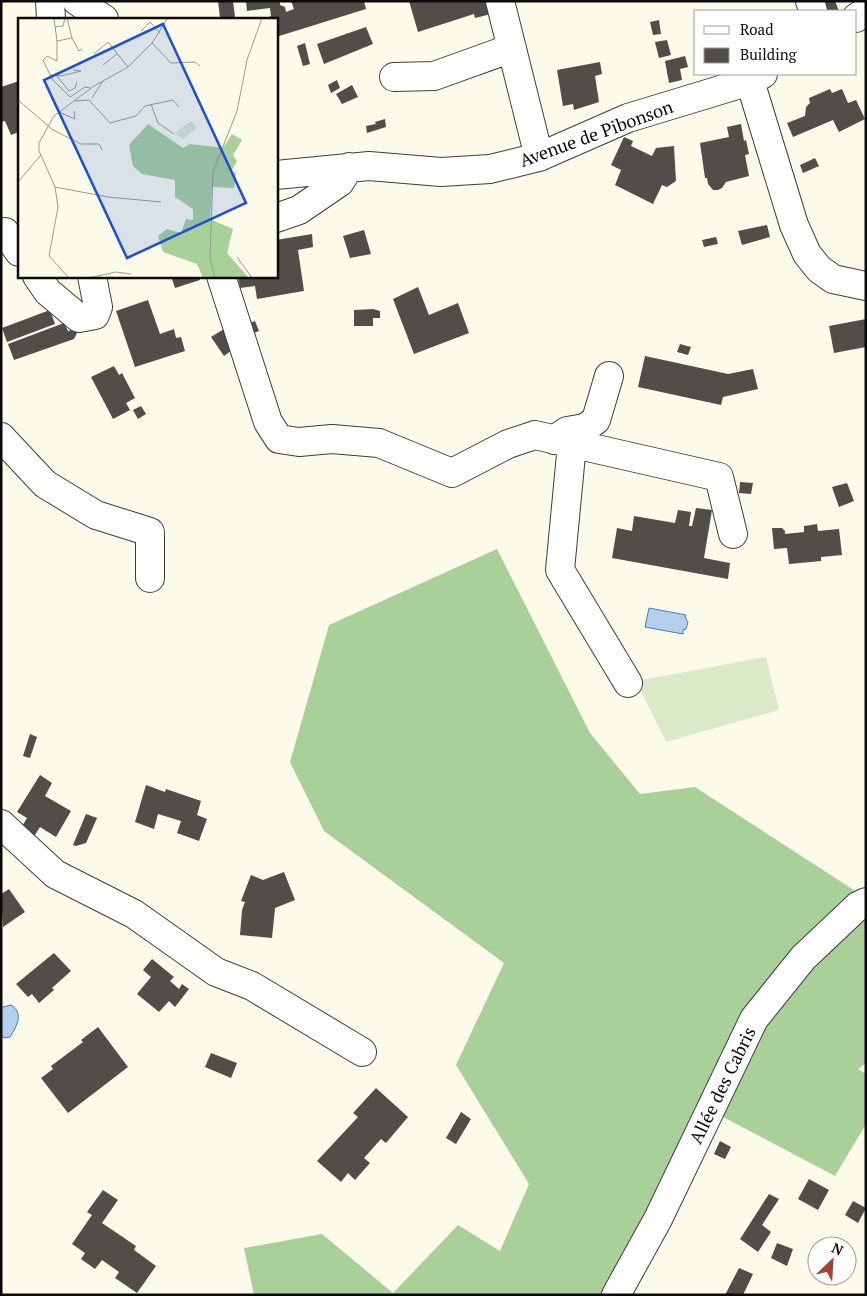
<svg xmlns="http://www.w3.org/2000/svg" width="867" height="1296" font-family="'PT Serif',serif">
<rect width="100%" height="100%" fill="#fcfbea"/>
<path fill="#aad09a" d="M497,549L590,733L640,794L695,787L866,898V1063L858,1069L866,1074V1124L835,1176L704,1107L605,1295H254L244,1248L322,1234L393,1293L458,1225L500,1251L529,1184L456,1065L504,963L324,831L290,762L329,625Z"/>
<path fill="#daeac9" d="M766,657L779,710L666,742L636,681Z"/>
<path fill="#b5d0ed" stroke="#467aba" d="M649,608L686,615L685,617L688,622L686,629L683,630V634L645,627Z
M11,1005C24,1013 17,1026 10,1037L4,1038L1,1035V1010L3,1007Z"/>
<path fill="#514d48" d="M218,1H233L235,17L220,18Z
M246,1H280V5L285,7L286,12L294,9L291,1H364L366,9L276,37V19H265L271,16L270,8L247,11Z
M409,1H487L491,14L475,18L474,14L418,32Z
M818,1H835L839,11H822Z
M659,20L661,34L653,35L650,22Z
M366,27L373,44L324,64L317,44Z
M667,40L671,55L659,58L655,42Z
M305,43L310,64L303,66L297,46Z
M685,56L688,67L680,69L682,80L669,83L665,61Z
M600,62L602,74L595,76L599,102L574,110L573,104L563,106L557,70Z
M337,80L340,88L331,93L328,85Z
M19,81V132L11,135L5,121L1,122V87Z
M352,85L358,97L342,104L336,94Z
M830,89L832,93L842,89L848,103L856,100L865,119L839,132L833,120L793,137L787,123L805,116L806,107L810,103L809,98Z
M385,119L386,127L367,133L366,126L376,124L375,122Z
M741,124L744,141L746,140L749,154L745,155L749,176L726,182L722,188L718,190H713L708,184L707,178H705L700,143L729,137L727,127Z
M624,137L633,141L631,146L652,156L656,148L674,146L676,181L667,187L662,185L653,204L615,185L621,170L611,165Z
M815,158L819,166L803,173L800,165Z
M767,225L770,237L742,245L738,231Z
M364,230L371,254L350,258L343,236Z
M312,234L313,247L298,250L304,291L257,299L255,286L240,288L238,276H276V240Z
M716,237L718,244L704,247L702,240Z
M171,276H199L200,280L175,288Z
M418,287L429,315L458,303L469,333L414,354L393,299Z
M148,300L160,334L174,329L176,338L181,337L185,351L135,367L116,311Z
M373,309L380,311V318H373V326H354V310Z
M50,310L55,324L7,342L2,328Z
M866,319V347L834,353L829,326Z
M255,321L259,331L251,334L247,324Z
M64,323L68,331L73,330L77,333L74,339L14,360L8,344Z
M229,326L236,347L224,356L211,337Z
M680,344L691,347L688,355L677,352Z
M645,356L728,374L753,369L758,389L723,397L721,405L638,387Z
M114,366L119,375L122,373L135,398L126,403L130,410L113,419L91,377Z
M141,406L146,414L138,419L133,410Z
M740,482L753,483L751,494L739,493Z
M847,483L854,501L839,507L832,487Z
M696,508L712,510L704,558L730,563L728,579L612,558L617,528L632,531L634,516L675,523L678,510L691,512L689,526H692Z
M817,524L818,531L839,529L842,555L821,557V561L789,564L787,548L774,549L772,528H782L785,531V534L804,532V526Z
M30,734L37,737L30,758L23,756Z
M40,775L52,783L45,796L71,811L56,837L40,827L33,838L20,830L27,818L17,812Z
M146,785L165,792L166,789L201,801L197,815L207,819L199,841L177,833L181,821L158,814L154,829L135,822Z
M86,814L97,818L86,843L76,846L73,845Z
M284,872L295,900L275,908L272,938L240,935L242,910L245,902L241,901L251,875L263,880Z
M9,889L25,912L3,927L1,894Z
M54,953L71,971L52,988L54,990L39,1003L32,994L28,997L16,984Z
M152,959L174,977L170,981L179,989L182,984L189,989L175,1007L169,1001L159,1012L137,994L151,977L143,970Z
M98,1027L128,1067L68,1113L41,1078L53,1069L51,1066L83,1042L81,1040Z
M211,1053L237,1063L231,1078L205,1067Z
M376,1088L408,1117L386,1143L381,1139L364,1158L370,1163L355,1180L348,1173L341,1182L317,1161L358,1117L353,1113Z
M461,1112L471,1119L456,1144L446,1138Z
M720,1141L731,1147L725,1159L714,1154Z
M809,1179L829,1190L818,1210L798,1199Z
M103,1190L118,1200L102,1223L136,1246L134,1250L156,1266L137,1293L115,1278L119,1272L102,1260L95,1269L81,1259L85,1253L72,1244L92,1215L87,1212Z
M769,1194L779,1199L762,1225L771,1232L758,1252L740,1239Z
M853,1201L866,1208L858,1223L845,1215Z
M777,1243L793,1249L787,1266L771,1258Z
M739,1268L753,1274L743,1295H725Z"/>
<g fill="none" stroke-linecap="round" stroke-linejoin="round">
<defs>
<path id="minor" d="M50,1L51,19
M77,1L104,19
M500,1L539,157
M810,1L813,11
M856,18L866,11
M394,77L434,76L512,48
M750,81L794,225L807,254L819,269L833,279L866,286
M276,175L369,166L441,172L490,169L539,157L628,118L750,81L763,74
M276,218L299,210L340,182L349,167
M5,232L19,252
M37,276L48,292L79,318L95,315L98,307L92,276
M221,276L268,422L279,439L299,442L332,439L379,443L452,473L508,444L535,435L719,477L733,534
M1,437L45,484L96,515L150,532V578
M554,440L567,431L585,428L596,420L609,376
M572,444L560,570L628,683
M1,824L55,874L134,914L216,972L252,986L362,1052
M616,1295L658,1219L754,1019L803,958L858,906L866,902"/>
</defs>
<use href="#minor" stroke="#3d3d3d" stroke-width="30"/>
<use href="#minor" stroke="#fff" stroke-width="28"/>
</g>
<g text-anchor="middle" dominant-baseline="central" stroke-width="5" stroke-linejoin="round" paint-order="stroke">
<g font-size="18" fill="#0a0a0a" stroke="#fff">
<text transform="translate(596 133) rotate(-20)">Avenue de Pibonson</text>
<text transform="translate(722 1085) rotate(-64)">Allée des Cabris</text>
</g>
</g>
<g transform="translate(18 18)">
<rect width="260" height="260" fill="#fcfbea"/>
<path d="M130,106L165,130L172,126L205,130L214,116L224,122L215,137L219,143L213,154L218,155L216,170L194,169L192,201L215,211L209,235L231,260H185L179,246L145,234L140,218L149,211L163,215L168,201L175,202V191L157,179V162L124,156L115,148L111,127Z" fill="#aad09a"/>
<path d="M173,103L179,110L165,121L157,115Z" fill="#daeac9"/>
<path fill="none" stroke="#9b9b90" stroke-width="1" d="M36,0L39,23L54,20L49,0M37,9L45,8L47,0M123,13L132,4L142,15M54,20L61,33L64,31M39,22V43L29,38L25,42L34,61L52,79L67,69L72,70M134,25L153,45L177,44L182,48M76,36L90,24L110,49M85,47L99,36M32,57L43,58L63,53L55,52M39,58L51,73L57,70L59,64M74,80L85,63M0,82L35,112L63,126H81L84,132M57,83L71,82L92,105L118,98L127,88L155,82L161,89M133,86L140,105L156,116M41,94L57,101L56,93M0,164L23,137M37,169L90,179L143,184M219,239L234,260M51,260L31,238L40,189L37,169L21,133V125L36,98L76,68L110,49L134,25L150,0M70,260L98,254L113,256M197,260L192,240L195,154L219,93L229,42L244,0"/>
<path fill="#1d4ed8" fill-opacity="0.15" stroke="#1d4ed8" stroke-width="2.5" d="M145,6L228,185L109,240L26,62Z"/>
<rect width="260" height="260" fill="none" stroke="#0a0a0a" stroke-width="2.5"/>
</g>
<rect width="867" height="1296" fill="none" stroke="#0a0a0a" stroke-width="5"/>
<rect x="694" y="10" width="162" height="65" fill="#ffffff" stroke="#9d9d9d"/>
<rect x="704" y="26" width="25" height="8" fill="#ffffff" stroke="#9d9d9d"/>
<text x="740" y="35" font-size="15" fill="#0a0a0a">Road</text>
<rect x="704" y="48" width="25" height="15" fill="#514d48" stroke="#9d9d9d"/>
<text x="740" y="60" font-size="15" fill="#0a0a0a">Building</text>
<g transform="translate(832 1261) rotate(25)"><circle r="24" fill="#ffffff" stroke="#9d9d9d"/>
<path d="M0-4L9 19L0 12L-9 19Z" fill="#a64136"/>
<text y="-8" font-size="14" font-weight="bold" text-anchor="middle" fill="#0a0a0a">N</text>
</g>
</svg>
